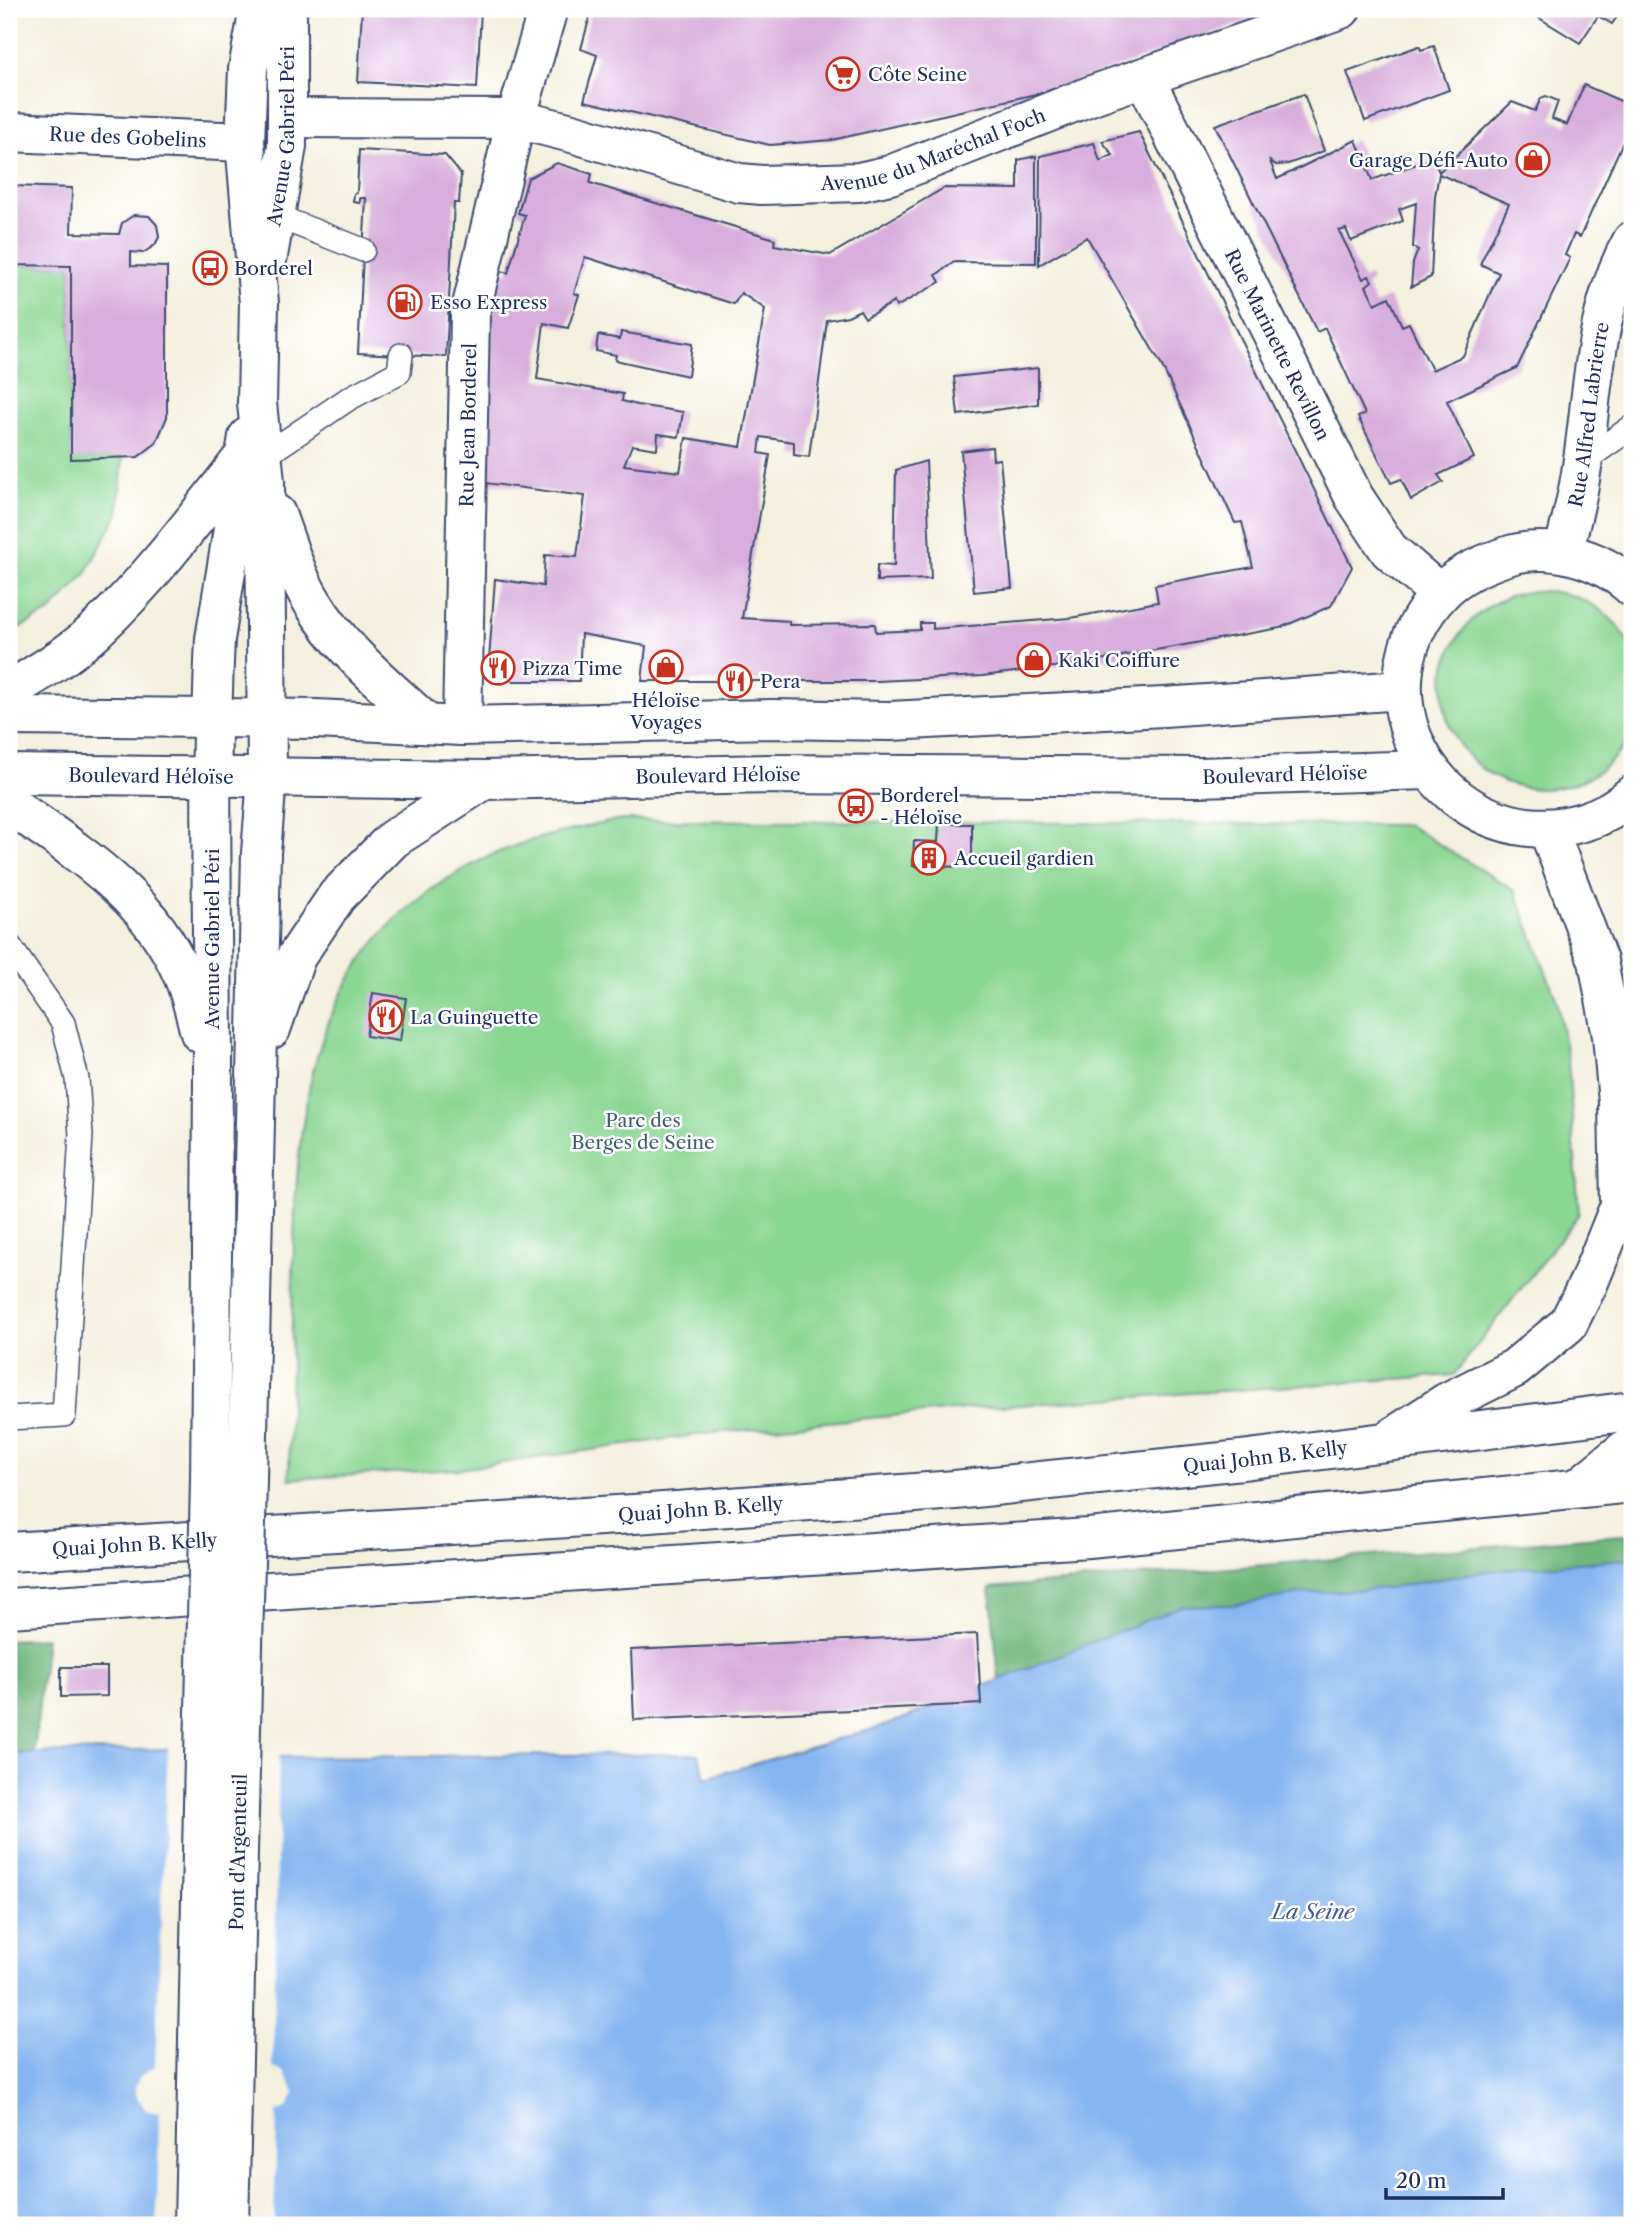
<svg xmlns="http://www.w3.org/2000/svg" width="1641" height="2234" font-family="'Libre Caslon Text',serif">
<rect width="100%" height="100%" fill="#fff"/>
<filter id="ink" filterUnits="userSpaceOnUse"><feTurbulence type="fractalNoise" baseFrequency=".0143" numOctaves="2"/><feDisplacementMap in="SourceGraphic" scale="14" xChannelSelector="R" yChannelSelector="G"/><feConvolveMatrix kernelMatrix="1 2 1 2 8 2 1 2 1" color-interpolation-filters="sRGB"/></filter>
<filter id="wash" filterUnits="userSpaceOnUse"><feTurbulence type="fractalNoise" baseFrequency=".00686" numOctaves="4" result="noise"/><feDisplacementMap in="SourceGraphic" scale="28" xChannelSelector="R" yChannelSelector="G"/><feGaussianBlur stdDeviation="1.57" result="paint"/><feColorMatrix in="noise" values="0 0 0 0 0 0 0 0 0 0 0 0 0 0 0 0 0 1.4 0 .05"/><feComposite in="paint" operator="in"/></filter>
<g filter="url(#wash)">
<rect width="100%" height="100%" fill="#f4f0de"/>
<path fill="#8ad693" stroke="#528278" stroke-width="2" d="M11,265L71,266V458L123,457L118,514L85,575L49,613L9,633Z
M1443 690a99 99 0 1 1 198 0a99 99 0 1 1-198 0Z
M617,820L1408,825L1515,891L1557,1001L1568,1061L1579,1214L1454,1375L976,1408L702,1434L460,1469L289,1479C290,1412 291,1345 293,1278C296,1103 309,939 490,856C530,837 574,830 617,820Z"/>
<path fill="#6fb77d" stroke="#45736e" stroke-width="2" d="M1632,1534V1559L1481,1572L1389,1588L1232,1605L1182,1606L999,1681L990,1588Z
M46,1638L34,1753L9,1754V1640Z"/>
<path fill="#85b5f0" stroke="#5072a7" stroke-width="2" d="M1632,1558V2225H9V1754L164,1749L279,1757L698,1754L706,1778L890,1724L1182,1606L1232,1605L1308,1593L1389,1588L1481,1572Z"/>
<path fill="#f4f0de" d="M168,1746L279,1754L273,2068L284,2072L295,2092L288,2107L277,2112L274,2225H157L159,2113L146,2110L137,2097L135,2086L141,2075L155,2067Z"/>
<g id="blocks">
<path fill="#d8aedc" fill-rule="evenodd" d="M362,9H481L477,88L358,82Z
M592,9H1283L1045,92L832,140L770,145L584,101L597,55L581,49Z
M1530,9H1632V18L1621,11L1612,24L1598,16L1580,43L1528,11Z
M1419,46L1421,50L1434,46L1449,90L1365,121L1347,72Z
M1584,85L1632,106V122L1580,237L1574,234L1565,255L1570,258L1517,368L1447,401L1474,458L1438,475L1443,482L1411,500L1401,479L1391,483L1358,417L1365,414L1325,328L1317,332L1215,125L1304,94L1324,151L1288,164L1276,165L1270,161L1277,179L1356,140L1372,180L1433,158L1439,172L1512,102L1535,111L1541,98L1546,96L1558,101L1552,119L1567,125ZM1439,174L1509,204L1480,264L1499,273L1463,356L1432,370L1409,323L1402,326L1389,297L1375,304L1366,286L1372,281L1369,276L1363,279L1339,231L1346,229L1351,241L1403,221L1399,209L1416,203L1413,247L1418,250L1413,263L1411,287L1431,277L1435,196Z
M1139,132L1352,567L1331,606L1280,628L1077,664L982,676L877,681H642L646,646L581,634L579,681H512L489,660L495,579L543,586L545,555L577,557L585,496L477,482L488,314L501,271L508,273L525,215L518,213L528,178L557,163L592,174L590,183L775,239L774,245L830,255L944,188L1018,189V160L1036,156V263L954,262L936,275L940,282L896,307L894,302L865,318L860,310L848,316L827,320L809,457L794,455V442L761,437L759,453L770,455L742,618L789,621V625L875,624L876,632L920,630V623H933V629L1070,618L1158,602L1155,585L1253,567L1242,522L1235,523L1162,366L1087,237L1039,265L1040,156L1094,143L1100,161L1113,155L1102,141ZM585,257L734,304L741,293L765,309L741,447L686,438L680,472L624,465L632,445L657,449L658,434L679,437L683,412L637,405L622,401L623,394L537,379L544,323L568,328L579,295L574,293Z
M359,150L445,155L461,174L459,203H454L446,357L358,353L366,198H360V203L353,202L354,194L357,193Z
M11,186L72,188L71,233L119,234L122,223L134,215L149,216L157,225L159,237L155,245L143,253L131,252V266L167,267V417L156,443L138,457L71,459V266L9,265Z
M621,332L692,344L688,376L615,360L616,355L596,351L598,335L620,339Z
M1038,368V404L958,415L954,377Z
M992,447L993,460L1000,459L1012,588L974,592L961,451Z
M926,461L931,579L877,581V565L894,566L896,470Z
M939,824H972V867L913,866L914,841L938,842Z
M373,993L406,998L400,1041L366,1036Z
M977,1634L981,1704L634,1720L631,1650Z
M61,1667H107V1696L61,1697Z"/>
</g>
</g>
<g filter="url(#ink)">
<use href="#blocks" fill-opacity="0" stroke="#3c4c71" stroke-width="2"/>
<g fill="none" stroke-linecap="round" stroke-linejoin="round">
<defs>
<path id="lane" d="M276,216L363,250
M263,457L348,399L399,372L401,355
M1582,462L1632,427
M9,945L63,1023L77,1079L81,1135L64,1415L9,1418"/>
<g id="street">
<path id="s1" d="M1144,77L1354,497L1389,550L1440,594"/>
<path id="s2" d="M288,118L516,119L572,133L739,183L762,185L859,182L890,175L1095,94L1341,9"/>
<path id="s3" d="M9,132L245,142"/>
<path id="s4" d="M462,726L470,314L516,119L548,9"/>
</g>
<g id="secondary">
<path id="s5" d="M268,256L287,146V9"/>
<path d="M276,514C287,544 296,576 313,603C342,651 387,686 427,724"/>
<path id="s6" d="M1563,552C1569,530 1575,507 1579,485C1594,403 1590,316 1632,241"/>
<path d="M1632,587C1599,557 1547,542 1504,557C1481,565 1457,575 1440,594C1361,680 1416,813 1528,827C1565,831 1604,820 1632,795"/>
<path d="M9,691C39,672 71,654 96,630C151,578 196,518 242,459"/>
<path d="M9,716L316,719L462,726L772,719L890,721L1164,707L1402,690"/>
<path id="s7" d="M9,774L484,780L771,774L1199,777L1428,770"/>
<path d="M9,804C77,852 150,896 183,976C191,994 195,1014 200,1033"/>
<path d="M271,1029L296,957L337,896L393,839L484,780"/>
<path d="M210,1479C211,1343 213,1208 213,1072C213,928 208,783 215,639L248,437"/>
<path d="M247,1479L261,853L267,778L265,482L257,403L259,303L245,142L248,69L259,9"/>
</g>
<g id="primary">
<path d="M1630,798L1632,803"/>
<path d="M1396,1435L1447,1402L1515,1368L1568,1324L1589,1282L1620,1205L1618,1102L1612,1036L1598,961L1548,829"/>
<path d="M1578,1488L1632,1444"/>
<path id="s8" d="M9,1552L650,1513L955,1490L1242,1460L1632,1411"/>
<path d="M9,1608L1089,1538L1632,1483"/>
</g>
</defs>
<use href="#lane" stroke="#3c4c71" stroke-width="26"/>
<use href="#street" stroke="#3c4c71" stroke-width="42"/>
<use href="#secondary" stroke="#3c4c71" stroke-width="42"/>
<use href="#primary" stroke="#3c4c71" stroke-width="42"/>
<use href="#lane" stroke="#fff" stroke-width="23"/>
<use href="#street" stroke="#fff" stroke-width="38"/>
<use href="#secondary" stroke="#fff" stroke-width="38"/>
<use href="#primary" stroke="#fff" stroke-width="38"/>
<defs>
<g id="secondary-bridge">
<path d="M194,2225L210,1479"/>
<path id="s9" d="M229,2225L247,1479"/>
</g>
</defs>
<use href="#secondary-bridge" stroke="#3c4c71" stroke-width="42" stroke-linecap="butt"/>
<use href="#secondary-bridge" stroke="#fff" stroke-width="38"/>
</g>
</g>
<defs>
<symbol id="supermarket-ring" viewBox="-11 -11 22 22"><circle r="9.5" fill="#fff" stroke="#c8321e" stroke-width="1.5"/><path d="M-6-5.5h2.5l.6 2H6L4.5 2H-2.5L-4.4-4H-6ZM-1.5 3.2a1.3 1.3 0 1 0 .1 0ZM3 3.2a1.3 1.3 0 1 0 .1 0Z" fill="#c8321e"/></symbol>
<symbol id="shop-ring" viewBox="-11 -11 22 22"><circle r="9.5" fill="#fff" stroke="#c8321e" stroke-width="1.5"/><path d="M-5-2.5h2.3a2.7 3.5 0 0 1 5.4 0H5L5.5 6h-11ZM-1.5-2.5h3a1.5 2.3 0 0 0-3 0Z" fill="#c8321e"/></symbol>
<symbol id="bus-ring" viewBox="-11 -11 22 22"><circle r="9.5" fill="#fff" stroke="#c8321e" stroke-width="1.5"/><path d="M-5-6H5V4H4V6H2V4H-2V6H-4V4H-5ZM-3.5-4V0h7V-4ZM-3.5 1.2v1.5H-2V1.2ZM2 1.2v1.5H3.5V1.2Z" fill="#c8321e"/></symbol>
<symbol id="fuel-ring" viewBox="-11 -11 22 22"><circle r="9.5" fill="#fff" stroke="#c8321e" stroke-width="1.5"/><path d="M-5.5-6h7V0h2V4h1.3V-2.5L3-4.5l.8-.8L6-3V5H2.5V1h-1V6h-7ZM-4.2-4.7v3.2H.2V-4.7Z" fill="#c8321e"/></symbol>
<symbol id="restaurant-ring" viewBox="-11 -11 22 22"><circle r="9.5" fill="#fff" stroke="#c8321e" stroke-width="1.5"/><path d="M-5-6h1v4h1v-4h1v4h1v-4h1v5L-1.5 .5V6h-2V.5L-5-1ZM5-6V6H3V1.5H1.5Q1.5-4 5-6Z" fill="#c8321e"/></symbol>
<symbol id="building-ring" viewBox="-11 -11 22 22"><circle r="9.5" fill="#fff" stroke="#c8321e" stroke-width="1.5"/><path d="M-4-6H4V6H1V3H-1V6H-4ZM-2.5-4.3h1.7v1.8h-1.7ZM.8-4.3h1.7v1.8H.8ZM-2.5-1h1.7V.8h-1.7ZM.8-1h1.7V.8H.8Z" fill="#c8321e"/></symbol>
</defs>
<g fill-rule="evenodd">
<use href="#supermarket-ring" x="824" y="55" width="38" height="38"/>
<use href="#shop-ring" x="1514" y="141" width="38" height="38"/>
<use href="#bus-ring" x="191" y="249" width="38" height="38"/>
<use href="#fuel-ring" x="386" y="283" width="38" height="38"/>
<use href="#shop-ring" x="1015" y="641" width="38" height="38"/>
<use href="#shop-ring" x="647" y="648" width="38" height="38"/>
<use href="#restaurant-ring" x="479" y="649" width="38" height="38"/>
<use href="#restaurant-ring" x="716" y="662" width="38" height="38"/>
<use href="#bus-ring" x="837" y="787" width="38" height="38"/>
<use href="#building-ring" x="910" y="839" width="38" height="38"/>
<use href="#restaurant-ring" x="367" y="998" width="38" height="38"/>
</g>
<g text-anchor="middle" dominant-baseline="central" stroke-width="5" stroke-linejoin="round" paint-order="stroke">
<g font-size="19" fill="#1b2f5e" stroke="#fff" text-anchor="start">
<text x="868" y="74">Côte Seine</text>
<text x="1508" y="160" text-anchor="end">Garage Défi-Auto</text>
<text x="234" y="268">Borderel</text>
<text x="430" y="302">Esso Express</text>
<text x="1058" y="660">Kaki Coiffure</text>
<text x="522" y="668">Pizza Time</text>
<text x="760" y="681">Pera</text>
<text x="666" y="700" text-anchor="middle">Héloïse<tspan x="666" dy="22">Voyages</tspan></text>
<text x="880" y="795">Borderel<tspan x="880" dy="22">- Héloïse</tspan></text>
<text x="954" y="858">Accueil gardien</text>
<text x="410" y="1017">La Guinguette</text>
</g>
<g font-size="19" fill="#1b2f5e" stroke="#fff">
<text stroke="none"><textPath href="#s5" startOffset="121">Avenue Gabriel Péri</textPath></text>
<text stroke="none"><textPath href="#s3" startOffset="119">Rue des Gobelins</textPath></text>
<text stroke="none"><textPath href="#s2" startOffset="660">Avenue du Maréchal Foch</textPath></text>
<text stroke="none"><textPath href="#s1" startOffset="299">Rue Marinette Revillon</textPath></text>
<text stroke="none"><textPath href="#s6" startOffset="140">Rue Alfred Labrierre</textPath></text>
<text stroke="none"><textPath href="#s4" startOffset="301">Rue Jean Borderel</textPath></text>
<text stroke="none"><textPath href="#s7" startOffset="1276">Boulevard Héloïse</textPath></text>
<text stroke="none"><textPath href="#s7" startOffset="142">Boulevard Héloïse</textPath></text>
<text stroke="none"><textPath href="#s7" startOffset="709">Boulevard Héloïse</textPath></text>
<text transform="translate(212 939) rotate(-90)">Avenue Gabriel Péri</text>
<text stroke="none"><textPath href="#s8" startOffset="1260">Quai John B. Kelly</textPath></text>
<text stroke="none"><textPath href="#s8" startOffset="693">Quai John B. Kelly</textPath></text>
<text stroke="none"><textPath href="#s8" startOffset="126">Quai John B. Kelly</textPath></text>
<text stroke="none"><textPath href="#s9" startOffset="373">Pont d'Argenteuil</textPath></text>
</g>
<g font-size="19" fill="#3c616e" stroke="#fff">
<text x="643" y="1120">Parc des<tspan x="643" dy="22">Berges de Seine</tspan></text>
</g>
<g font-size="21" font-style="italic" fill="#405e91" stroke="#fff">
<text x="1313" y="1911">La Seine</text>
</g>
</g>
<rect width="1641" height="2234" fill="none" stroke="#fff" stroke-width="35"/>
<path d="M1386 2188v10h117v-10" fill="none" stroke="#1b2f5e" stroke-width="3.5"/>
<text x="1396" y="2188" font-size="21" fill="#1b2f5e" stroke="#ffffff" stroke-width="5" paint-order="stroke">20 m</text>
</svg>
